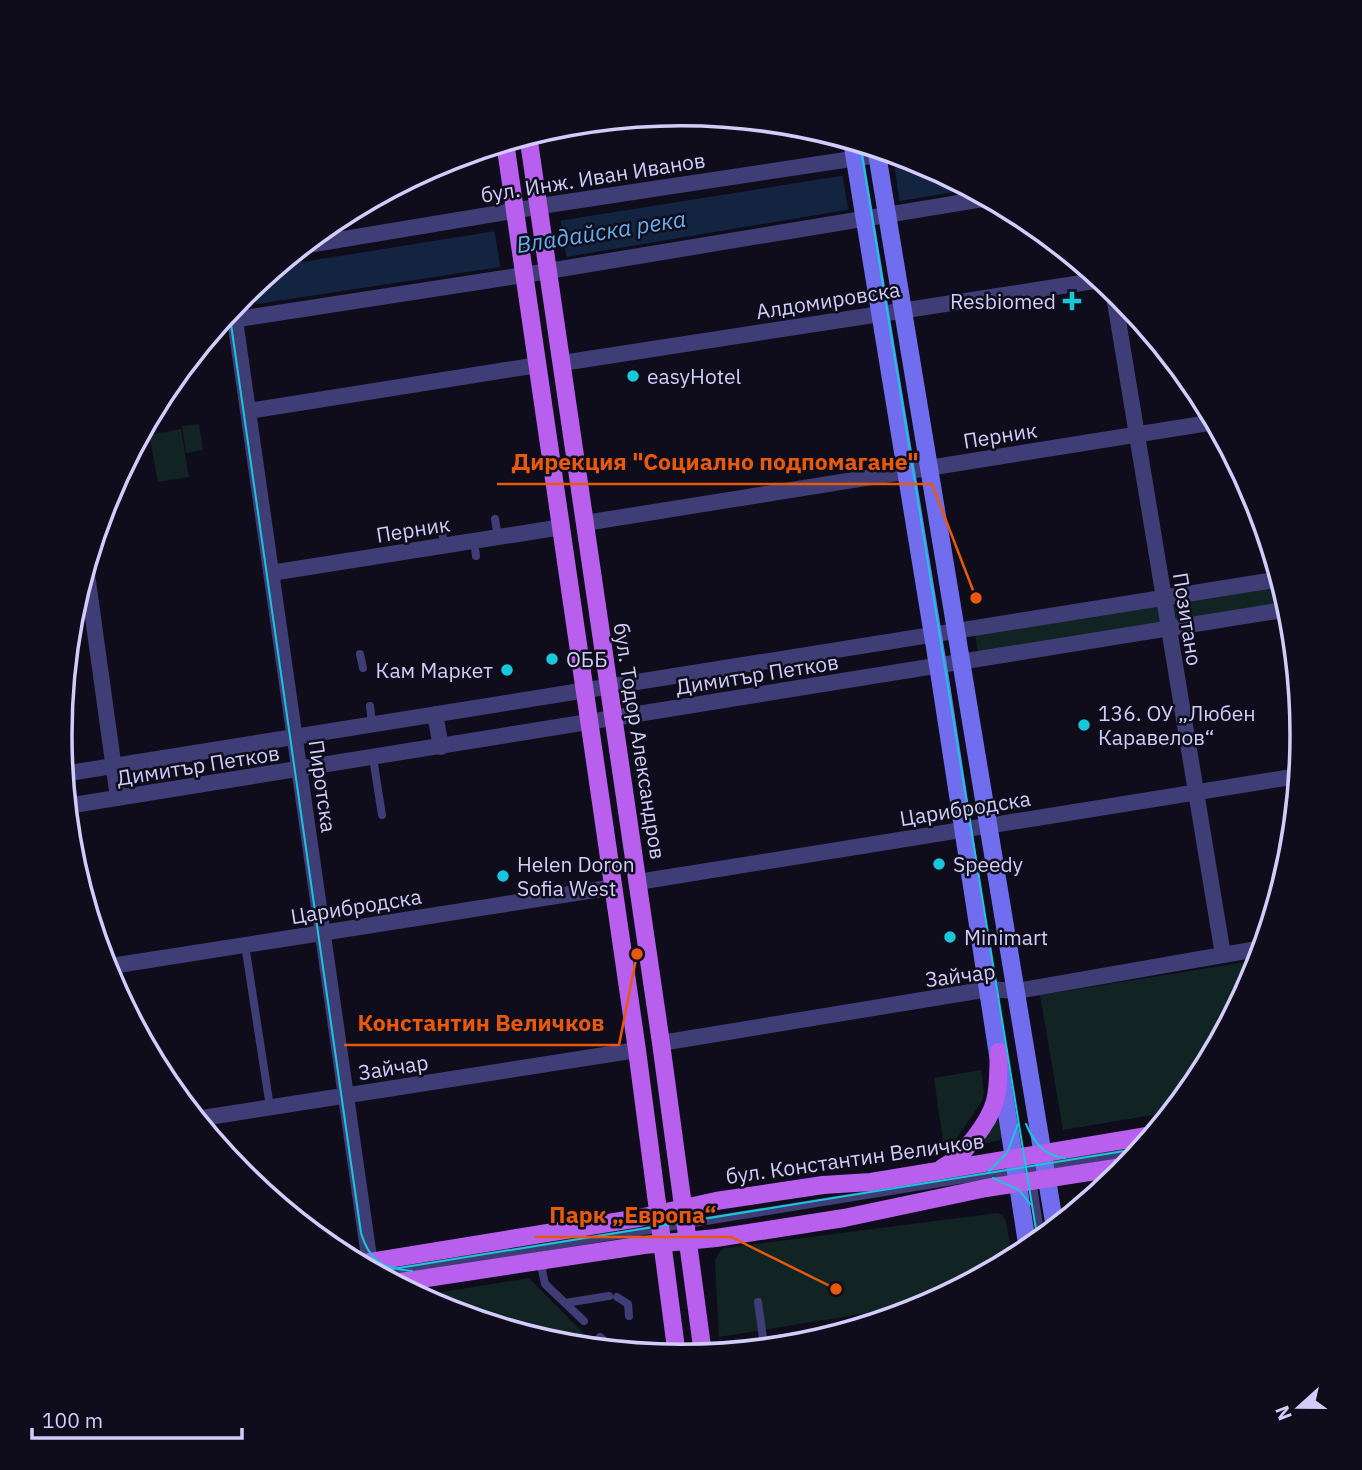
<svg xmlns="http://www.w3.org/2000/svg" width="1362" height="1470" font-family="'IBM Plex Sans',sans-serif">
<rect width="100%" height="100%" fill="#0f0d1b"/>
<path fill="#112423" d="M199,424L203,450L186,453L182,426Z
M181,429L189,477L158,482L149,435Z
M1280,579L1289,609L979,659L974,627Z
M1259,960L1255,973L1198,1081L1171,1112L1063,1130L1040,995Z
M981,1070L984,1093L982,1101L945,1155L934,1078Z
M998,1110L1004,1134L1000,1140L975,1146Z
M997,1213L1002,1215L1006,1221L1012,1259L930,1303L719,1337L715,1261L720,1251L725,1248Z
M529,1278L598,1348L559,1344L443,1309L418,1296Z"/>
<path fill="#12243f" d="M922,163L972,189L566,257L231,308L242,295L277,266Z"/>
<path fill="#0f0d1b" d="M894,163L900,205L849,214L842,172Z
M560,218L567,261L501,270L494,229Z
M254,286L257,308L229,311L242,295Z"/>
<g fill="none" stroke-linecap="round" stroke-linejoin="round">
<path stroke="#3f3d75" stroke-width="8" d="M495,519L498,537
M441,528L445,546
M474,541L476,556
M360,654L363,668
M370,706L372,723
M373,758L382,815
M245,945L270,1107
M1032,1179L1041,1239
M547,1262L542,1270L545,1284L584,1321
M378,1274L1139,1151
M617,1297L628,1304L629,1316
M758,1302L764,1345
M565,1303L609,1296
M600,1337L614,1350"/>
<path stroke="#3f3d75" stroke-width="16" d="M302,246L554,204L891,153
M1113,290L1223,955
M233,306L371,1271
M219,322L524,275L989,198
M562,363L1101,280
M248,411L538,365
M585,523L1215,422
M86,567L118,798
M271,573L562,527
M435,714L441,747
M63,774L1280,579
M67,806L1289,609
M638,882L1298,776
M105,967L614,887
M661,1043L989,989L1016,991L1263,948
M196,1119L637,1050
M741,1349L843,1332
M661,1355L677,1352"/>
<path stroke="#706eef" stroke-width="18" d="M852,141L940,678L1028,1250
M876,148L1055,1228"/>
<path stroke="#b85fee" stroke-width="18" d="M528,135L661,1043L703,1354
M505,142L637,1050L677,1356
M942,1168C962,1158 989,1123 995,1101C999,1086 998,1068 999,1052
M1104,1188L1125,1166
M358,1264L639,1218L716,1201L823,1185L871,1182L1153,1135
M394,1283L644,1245L716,1238L844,1218L986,1188L1128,1166"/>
<path stroke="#18c8da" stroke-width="2" d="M860,143L1038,1242
M229,310L361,1233C370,1262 382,1268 412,1271
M1026,1124C1034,1143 1044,1155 1064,1158
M989,1171L1007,1153L1018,1124
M993,1178L1019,1190L1030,1204
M374,1272L1143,1148"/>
</g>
<g fill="#18c8da" stroke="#0f0d1b" stroke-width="2.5">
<path d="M1068.5 290.5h7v7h7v7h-7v7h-7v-7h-7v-7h7z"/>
<circle cx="633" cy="376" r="7"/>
<circle cx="552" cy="659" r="7"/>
<circle cx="507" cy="670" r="7"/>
<circle cx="1084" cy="725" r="7"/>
<circle cx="939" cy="864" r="7"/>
<circle cx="503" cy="876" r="7"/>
<circle cx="950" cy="937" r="7"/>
</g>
<g text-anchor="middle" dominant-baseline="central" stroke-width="5" stroke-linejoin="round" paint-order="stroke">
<g font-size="21" fill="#d1ccfa" stroke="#0f0d1b">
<text transform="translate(593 177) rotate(-9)">бул. Инж. Иван Иванов</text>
<text transform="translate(828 300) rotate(-9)">Алдомировска</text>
<text transform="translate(1000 435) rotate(-9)">Перник</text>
<text transform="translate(413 529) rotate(-9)">Перник</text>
<text transform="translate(1188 619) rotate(81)">Позитано</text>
<text transform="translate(757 674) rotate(-9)">Димитър Петков</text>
<text transform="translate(640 741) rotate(81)">бул. Тодор Александров</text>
<text transform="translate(198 765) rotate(-9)">Димитър Петков</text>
<text transform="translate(323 786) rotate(82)">Пиротска</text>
<text transform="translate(965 808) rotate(-9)">Царибродска</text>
<text transform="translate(356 906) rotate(-9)">Царибродска</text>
<text transform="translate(960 975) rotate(-7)">Зайчар</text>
<text transform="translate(393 1067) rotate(-9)">Зайчар</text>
<text transform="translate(855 1158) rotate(-8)">бул. Константин Величков</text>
</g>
<g font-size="21" fill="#d1ccfa" stroke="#0f0d1b" text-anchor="start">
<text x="1056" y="301" text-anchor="end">Resbiomed</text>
<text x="647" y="376">easyHotel</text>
<text x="566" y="659">ОББ</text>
<text x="493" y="670" text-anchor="end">Кам Маркет</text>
<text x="1098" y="713">136. ОУ „Любен<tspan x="1098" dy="24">Каравелов“</tspan></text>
<text x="517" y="864">Helen Doron<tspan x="517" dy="24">Sofia West</tspan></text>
<text x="953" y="864">Speedy</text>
<text x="964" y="937">Minimart</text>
</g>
<g font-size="23" font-style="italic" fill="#66b0ee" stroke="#0f0d1b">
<text transform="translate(601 231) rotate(-9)">Владайска река</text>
</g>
</g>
<path d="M0 0H1362V1470H0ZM72 735a609 609 0 1 1 1218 0a609 609 0 1 1-1218 0Z" fill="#0f0d1b" fill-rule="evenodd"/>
<path fill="none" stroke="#d1ccfa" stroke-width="3.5" d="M72 735a609 609 0 1 1 1218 0a609 609 0 1 1-1218 0Z"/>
<path fill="none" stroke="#e8590c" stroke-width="2.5" d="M976 598L932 484H497M637 954L619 1045H344M836 1289L731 1237H535"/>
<g fill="#e8590c" stroke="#0f0d1b" stroke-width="2.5">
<circle cx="976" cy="598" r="7"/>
<circle cx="637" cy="954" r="7"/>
<circle cx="836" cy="1289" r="7"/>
</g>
<g font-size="23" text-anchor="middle" font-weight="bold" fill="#e8590c" stroke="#0f0d1b" stroke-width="5" stroke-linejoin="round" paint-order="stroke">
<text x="715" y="470">Дирекция "Социално подпомагане"</text>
<text x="481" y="1031">Константин Величков</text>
<text x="633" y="1223">Парк „Европа“</text>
</g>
<g transform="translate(1299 1407) rotate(249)" stroke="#0f0d1b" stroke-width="5" paint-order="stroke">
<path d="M0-5L12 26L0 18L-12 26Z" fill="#d1ccfa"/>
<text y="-10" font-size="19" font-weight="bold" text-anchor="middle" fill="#d1ccfa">N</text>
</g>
<path d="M32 1428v10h210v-10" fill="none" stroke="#d1ccfa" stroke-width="3.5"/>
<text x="42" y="1428" font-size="21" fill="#d1ccfa" stroke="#0f0d1b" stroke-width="5" paint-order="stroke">100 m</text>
</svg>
